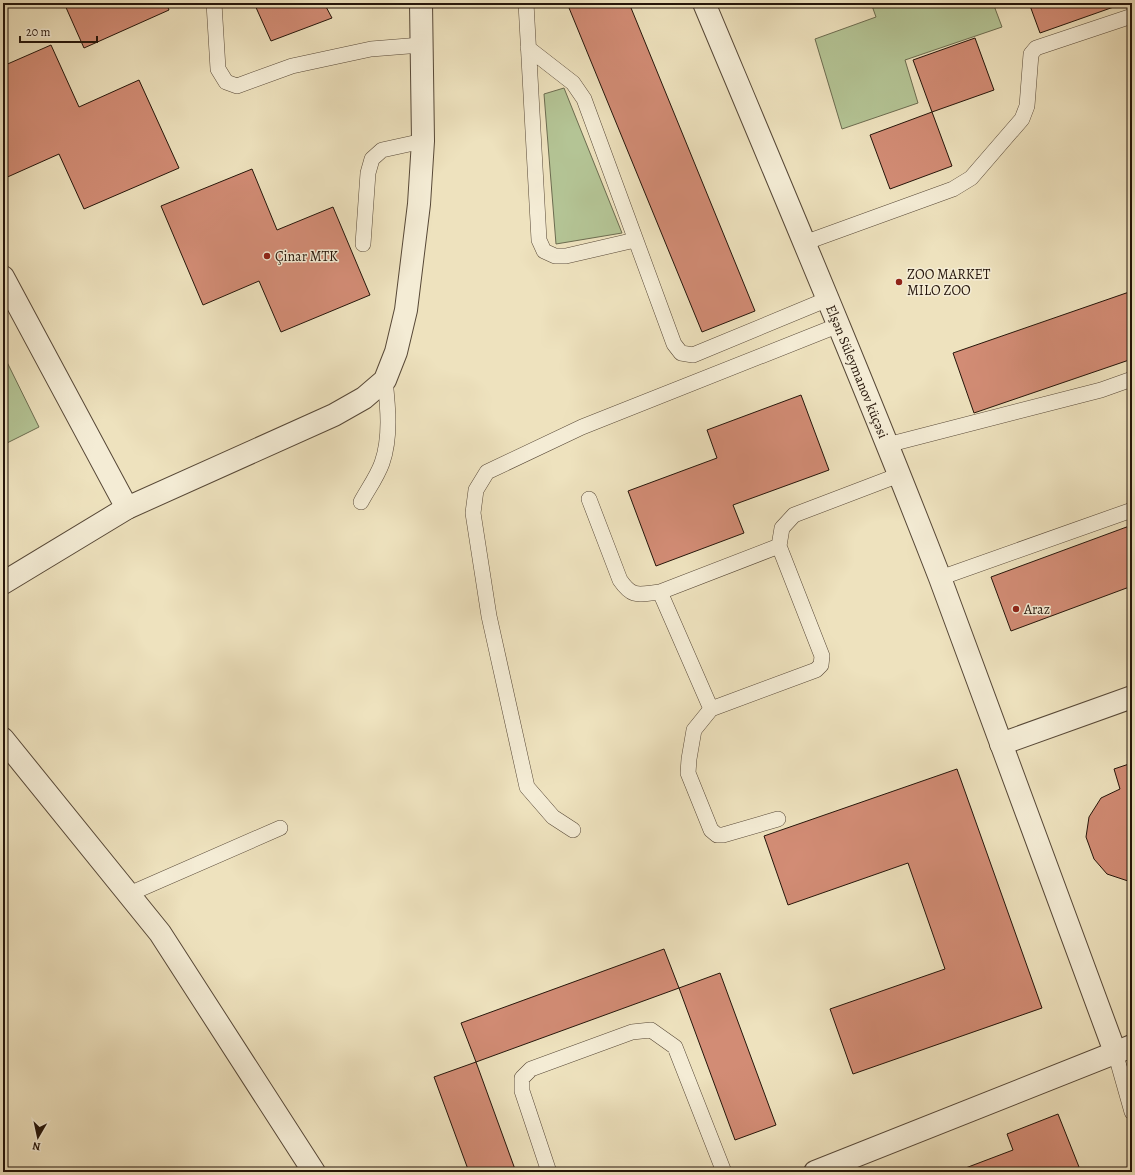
<svg xmlns="http://www.w3.org/2000/svg" width="1135" height="1175" font-family="Alegreya,serif">
<rect width="100%" height="100%" fill="#eee2be"/>
<filter id="stains"><feTurbulence type="fractalNoise" baseFrequency=".005" numOctaves="4"/><feColorMatrix values="0 0 0 0 .2 0 0 0 0 .09 0 0 0 0 .02 0 0 0 .5 -.17"/></filter>
<radialGradient id="worn" r=".72"><stop offset=".6" stop-color="#630" stop-opacity="0"/><stop offset="1" stop-color="#630" stop-opacity=".3"/></radialGradient>
<path fill="#b4c495" stroke="#6c6c50" d="M871,3H993L1002,27L905,60L918,103L842,129L815,39L876,17Z
M564,88L622,233L556,244L544,94Z
M3,354L39,427L3,445Z"/>
<path fill="#d28c75" stroke="#25150a" d="M64,3H166L169,10L84,48Z
M254,3H324L332,18L271,41Z
M567,3H629L755,311L702,332Z
M1029,3H1125L1040,33Z
M975,38L994,90L932,112L913,60Z
M51,45L79,107L139,80L179,168L84,209L59,154L3,179V66Z
M932,112L952,166L890,189L870,135Z
M252,169L277,230L333,207L370,295L281,332L259,281L203,305L161,206Z
M1132,291V359L974,413L953,353Z
M801,395L829,470L733,505L744,533L656,566L628,491L717,458L707,430Z
M1132,525V586L1011,631L991,577Z
M1132,763V881H1128L1107,874L1094,859L1086,837L1089,817L1101,798L1120,789L1114,769Z
M957,769L1042,1008L853,1074L830,1009L945,969L908,863L788,905L764,836Z
M664,949L679,988L476,1062L461,1023Z
M720,973L776,1125L735,1140L679,988Z
M476,1062L516,1172H469L434,1077Z
M1058,1114L1081,1172H955L1013,1150L1007,1134Z"/>
<g fill="none" stroke-linecap="round" stroke-linejoin="round">
<defs>
<path id="lane" d="M214,3L218,69L226,82L237,86L292,66L371,49L421,45
M526,3L539,240L544,251L555,256H566L635,240
M528,48L573,83L584,99L674,344L681,353L693,355L828,299
M804,243L953,189L971,178L1022,119L1027,106L1031,54L1036,48L1132,16
M363,244L368,173L372,159L382,150L423,141
M887,445L1101,390L1132,379
M589,499L620,580C633,599 639,594 660,592L711,709
M361,502C368,489 377,477 382,463C391,437 388,407 385,380
M940,578L1132,510
M660,592L779,546
M778,819L723,835H717L711,830L688,773L689,759L694,730L711,709L816,670L821,665L822,656L779,546L782,528L794,515L899,475
M573,830L553,817L527,787L489,616L473,513L476,490L487,472L582,427L839,325
M129,894L280,828
M1115,1052L1132,1112
M549,1172L522,1091V1078L531,1069L632,1032L651,1030L675,1047L724,1172"/>
<g id="street">
<path id="s1" d="M704,3C784,194 865,385 940,578L1115,1052"/>
<path d="M3,277L127,508"/>
<path d="M3,583L127,508L334,415L364,398L385,380L396,352L406,310L419,204L423,141L421,3"/>
<path d="M3,739L160,933L314,1172"/>
<path d="M1001,744L1132,697"/>
<path d="M815,1172L1132,1046"/>
</g>
</defs>
<use href="#lane" stroke="#574837" stroke-width="16"/>
<use href="#street" stroke="#574837" stroke-width="24"/>
<use href="#lane" stroke="#f4ecd5" stroke-width="15"/>
<use href="#street" stroke="#f4ecd5" stroke-width="22"/>
</g>
<g fill="#8f2418" stroke="#f4ecd5" stroke-width="1.5">
<circle cx="267" cy="256" r="4"/>
<circle cx="899" cy="282" r="4"/>
<circle cx="1016" cy="609" r="4"/>
</g>
<g text-anchor="middle" dominant-baseline="central" stroke-width="3" stroke-linejoin="round" paint-order="stroke">
<g font-size="14" fill="#25150a" stroke="#f4ecd5" text-anchor="start">
<text x="275" y="256">Çinar MTK</text>
<text x="907" y="274">ZOO MARKET<tspan x="907" dy="16">MILO ZOO</tspan></text>
<text x="1024" y="609">Araz</text>
</g>
<g font-size="14" fill="#25150a" stroke="#f4ecd5">
<text stroke="none"><textPath href="#s1" startOffset="399">Elşən Süleymanov küçəsi</textPath></text>
</g>
</g>
<rect width="1135" height="1175" fill="none" stroke="#eee2be" stroke-width="16"/>
<rect x="4" y="4" width="1127" height="1167" fill="none" stroke="#25150a" stroke-width="2"/>
<rect x="8" y="8" width="1119" height="1159" fill="none" stroke="#25150a"/>
<g transform="translate(38 1137) rotate(189)" stroke="#f4ecd5" stroke-width="3" paint-order="stroke">
<path d="M0-3L7 15L0 10L-7 15Z" fill="#25150a"/>
<text y="-6" font-size="11" font-weight="bold" text-anchor="middle" fill="#25150a">N</text>
</g>
<path d="M20 36v6h77v-6" fill="none" stroke="#25150a" stroke-width="2"/>
<text x="26" y="36" font-size="12" fill="#25150a" stroke="#f4ecd5" stroke-width="3" paint-order="stroke">20 m</text>
<rect width="100%" height="100%" filter="url(#stains)"/>
<rect width="100%" height="100%" fill="url(#worn)"/>
</svg>
